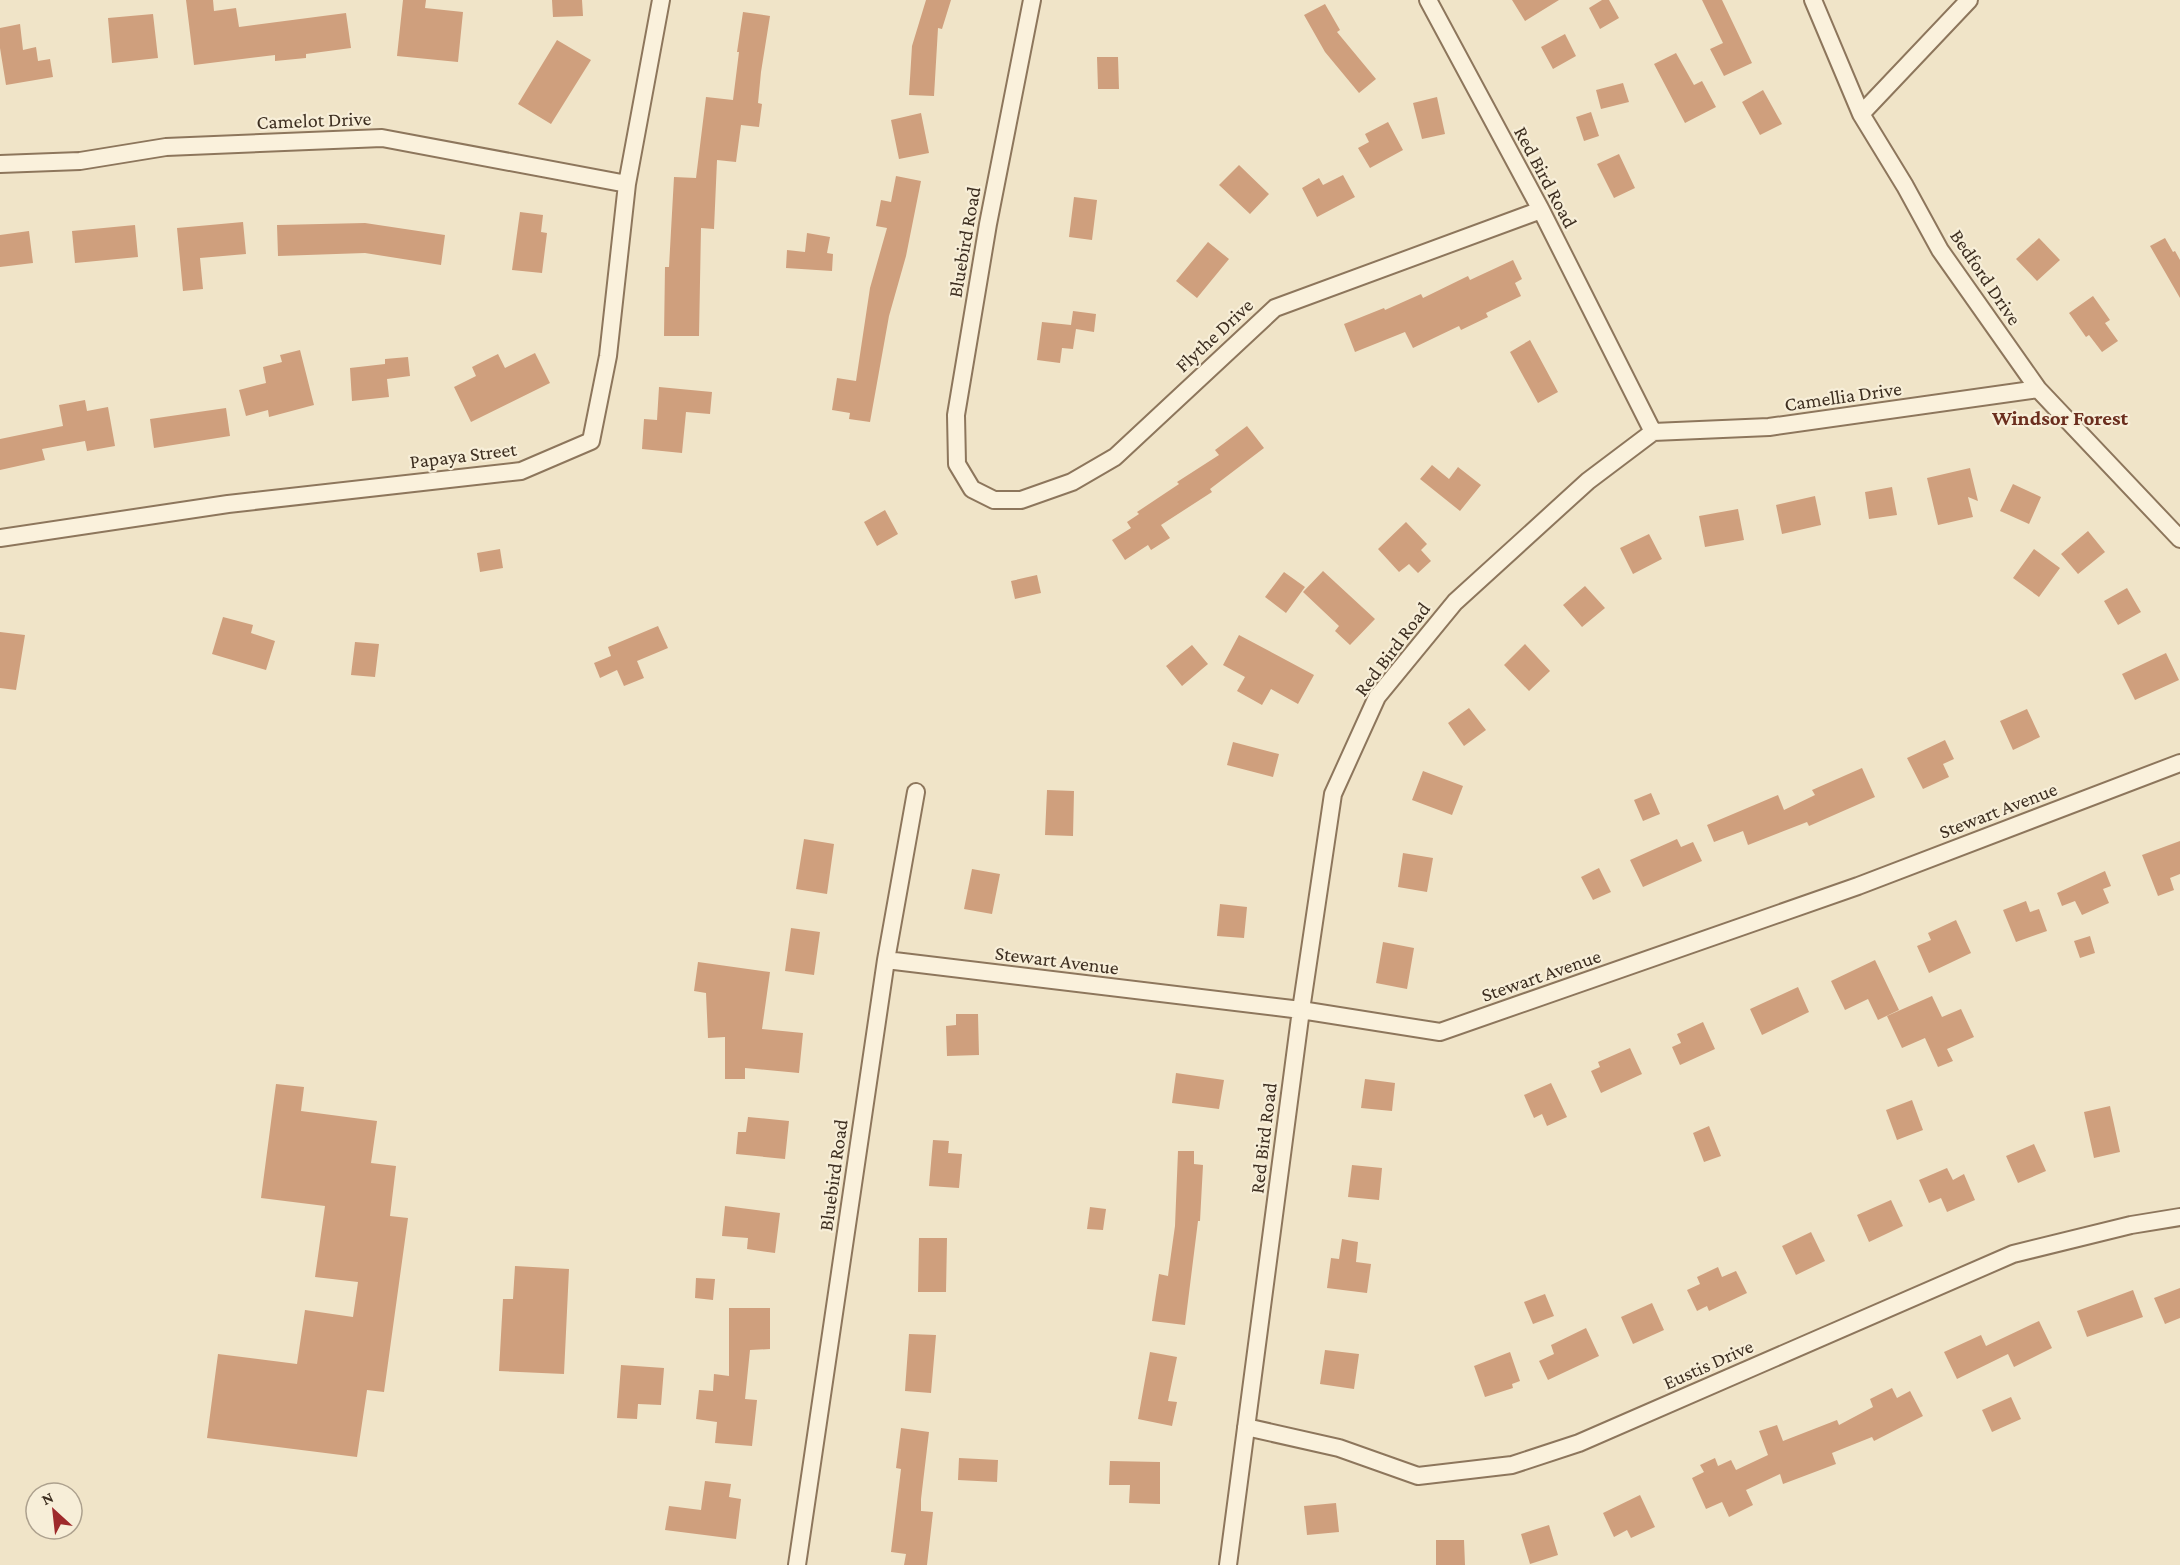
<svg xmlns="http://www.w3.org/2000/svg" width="2180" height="1565" font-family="'Crimson Pro',serif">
<rect width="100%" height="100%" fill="#f0e4c8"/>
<path fill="#cf9f7d" d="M186,0H213L214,11L236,8L239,27L346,13L351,48L306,54V58L275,61V55L194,65Z
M403,0H426L425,8L463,12L458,62L397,56Z
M552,0H582L583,16L553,17Z
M926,0H951L942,29L938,28L934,96L909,95L912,46Z
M1512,0H1559L1525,21Z
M1602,0H1609L1619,18L1600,29L1589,8Z
M1702,0H1722L1752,63L1724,76L1710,49L1723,43Z
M1325,4L1340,30L1337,32L1376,79L1359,93L1325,52L1304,15Z
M743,12L770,16L761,72L758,103L762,104L759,127L741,125L736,162L717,160L714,229L701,228L699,336H664L665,267H669L674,177L696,178L706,97L733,100L739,52H737Z
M153,14L158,58L112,63L108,18Z
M20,24L23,50L36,47L38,61L50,59L53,77L6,85L0,48V28Z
M1565,34L1576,56L1553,69L1541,47Z
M557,40L591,60L551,124L518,104Z
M1676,53L1694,85L1702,81L1716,107L1685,123L1654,64Z
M1097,57H1118L1119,89H1098Z
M1623,83L1629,102L1601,109L1596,90Z
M1763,90L1782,124L1760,135L1742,102Z
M1437,97L1445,134L1422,139L1413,103Z
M1591,112L1599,136L1584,141L1576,117Z
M921,113L929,153L899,159L891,120Z
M1388,122L1403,150L1370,168L1358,148L1369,142L1365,134Z
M1619,154L1635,188L1614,198L1597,164Z
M1239,165L1269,194L1250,214L1219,185Z
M1343,175L1355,197L1317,217L1302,188L1319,178L1323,185Z
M896,176L921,181L906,256L889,316L870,422L849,419L850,413L832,410L837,378L856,381L870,288L887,228L876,226L881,200L891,202Z
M1074,197L1097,200L1092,240L1069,237Z
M520,212L543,215L541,232L547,233L542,273L512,270Z
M243,222L246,254L200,258L203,289L183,291L177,228Z
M365,223L445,235L441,265L365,253L278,256L277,225Z
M135,225L138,257L75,263L72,231Z
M29,231L33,263L0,267V235Z
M807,233L830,237L827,253L833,254L832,271L786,268L787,250L805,252Z
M2039,238L2060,260L2037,281L2016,259Z
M2165,238L2173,252L2175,251L2180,260V298L2150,246Z
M1208,242L1229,259L1197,298L1176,281Z
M1513,260L1522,279L1515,283L1521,296L1486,313L1488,317L1461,330L1459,326L1413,348L1405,332L1355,352L1344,324L1384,308L1385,310L1421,294L1423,298L1468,276L1470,280Z
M2093,296L2110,320L2105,323L2118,341L2102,352L2089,335L2086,337L2069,313Z
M1073,311L1096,314L1094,332L1076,329L1073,349L1062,348L1060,363L1037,360L1042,322L1071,325Z
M1530,340L1558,392L1538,403L1510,352Z
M300,350L314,405L269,417L268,410L246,416L239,390L266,383L263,367L282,362L280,355Z
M535,353L550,383L471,422L454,387L476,376L472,367L498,354L505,368Z
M408,357L410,376L387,379L389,397L352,401L350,368L385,364V359Z
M659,387L712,392L710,414L686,412L682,453L642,449L644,419L657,420Z
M85,400L87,411L108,407L115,446L87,451L85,441L42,449L45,460L0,470V439L63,426L59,405Z
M226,408L230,436L154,448L150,419Z
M1247,426L1264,448L1210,489L1212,492L1161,525L1170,538L1151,550L1148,545L1125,560L1112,540L1131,528L1127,522L1139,514L1137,512L1179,484L1177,482L1219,455L1215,450Z
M1432,465L1449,479L1458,467L1481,485L1460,511L1420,479Z
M1970,468L1978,501L1968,497L1973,517L1938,525L1927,478Z
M2013,484L2041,497L2029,524L2000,511Z
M1892,487L1897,515L1869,519L1865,492Z
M1815,496L1821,525L1782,534L1776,505Z
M1738,509L1744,540L1705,547L1699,516Z
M885,510L898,534L877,546L864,522Z
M1406,522L1427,544L1421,550L1431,561L1418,573L1409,564L1399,572L1378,549Z
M2088,531L2105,552L2078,574L2061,554Z
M1649,534L1662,559L1633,574L1620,548Z
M500,549L503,568L480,572L477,553Z
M2034,549L2060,568L2039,597L2013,578Z
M1323,571L1375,619L1350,645L1335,631L1339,626L1303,592Z
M1284,572L1305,587L1286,613L1265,597Z
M1037,575L1041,593L1015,599L1011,581Z
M1585,586L1605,608L1582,627L1563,605Z
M2127,588L2141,612L2118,625L2104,601Z
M223,617L253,625L251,633L275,641L266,670L212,654Z
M658,626L668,648L637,661L644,678L624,686L617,670L600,678L594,663L611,656L608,647Z
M0,632L25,635L16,690L0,688Z
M1239,635L1314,675L1298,704L1271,689L1262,705L1237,691L1245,677L1223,665Z
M355,642L379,644L375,677L351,675Z
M1525,644L1550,671L1529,691L1504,665Z
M1192,645L1208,664L1182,686L1166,666Z
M2166,653L2179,680L2135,700L2122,674Z
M1469,708L1486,730L1464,746L1448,723Z
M2027,709L2040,737L2013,750L2000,721Z
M1945,740L1954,759L1943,764L1949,777L1923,789L1907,758Z
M1233,742L1279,754L1273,777L1227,765Z
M1862,768L1875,797L1809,826L1807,822L1748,845L1743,831L1714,842L1707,825L1778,795L1784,810L1815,795L1812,790Z
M1423,771L1463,786L1452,815L1412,800Z
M1047,790L1074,791L1073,836L1045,835Z
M1651,793L1660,814L1643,821L1634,800Z
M804,839L834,844L827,894L796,889Z
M1677,839L1681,847L1693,842L1702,861L1643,887L1630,860Z
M2180,841V874L2170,878L2174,890L2158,896L2142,855Z
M1403,853L1433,858L1427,892L1398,887Z
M1599,868L1611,892L1593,900L1581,877Z
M972,869L1000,874L992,914L964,909Z
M2105,871L2111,886L2103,889L2109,903L2082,915L2075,901L2062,906L2057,893Z
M2026,901L2030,912L2039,909L2047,931L2016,942L2003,910Z
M1220,904L1247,907L1244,938L1217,936Z
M1956,920L1971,953L1929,973L1917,946L1931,940L1928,933Z
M791,928L820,932L814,975L785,971Z
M2090,936L2095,953L2080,958L2074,941Z
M1383,942L1414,948L1407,989L1376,983Z
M1875,960L1899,1010L1878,1020L1868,999L1845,1010L1831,981Z
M698,962L770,972L762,1029L803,1033L799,1073L745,1068V1079H725V1037L708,1038L706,993L694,991Z
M1798,987L1809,1012L1762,1035L1750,1009Z
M1932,996L1942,1017L1961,1009L1974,1037L1947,1049L1953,1061L1938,1067L1925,1038L1902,1048L1887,1016Z
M956,1014H978L979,1055L947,1056L946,1026L956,1025Z
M1703,1022L1715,1049L1680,1065L1672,1047L1681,1043L1677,1034Z
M1630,1048L1642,1074L1601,1093L1591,1071L1600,1067L1598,1062Z
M1176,1073L1224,1080L1219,1109L1172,1103Z
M1365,1079L1395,1083L1392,1111L1361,1108Z
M1551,1083L1567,1117L1547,1126L1542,1114L1534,1118L1524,1095Z
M276,1084L304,1087L301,1111L377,1121L371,1163L396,1166L390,1216L408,1218L384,1392L367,1390L357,1457L207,1438L218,1354L297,1364L305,1310L353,1317L358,1282L315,1277L325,1206L261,1198Z
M1912,1100L1923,1130L1897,1140L1886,1110Z
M2110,1106L2120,1152L2094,1158L2084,1112Z
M748,1117L789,1121L785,1159L736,1154L738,1132H746Z
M1709,1126L1721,1156L1704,1162L1693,1133Z
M933,1140L949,1141L948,1153L962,1154L959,1188L929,1186Z
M2034,1144L2046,1171L2018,1183L2006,1156Z
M1178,1151H1194V1164L1203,1165L1200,1221H1198L1185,1325L1152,1321L1159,1274L1168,1276L1175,1226Z
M1352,1165L1382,1168L1379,1200L1348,1197Z
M1947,1168L1953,1180L1964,1174L1975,1200L1947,1212L1941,1198L1929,1203L1919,1180Z
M1891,1200L1903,1226L1869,1242L1857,1215Z
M725,1206L780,1213L775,1253L747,1249L748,1238L722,1236Z
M1090,1207L1106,1209L1103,1230L1087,1229Z
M1811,1232L1825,1261L1796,1275L1782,1246Z
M919,1238H947L946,1292H918Z
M1342,1239L1358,1242L1356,1262L1371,1264L1367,1293L1327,1288L1331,1258L1339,1259Z
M515,1266L569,1269L564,1374L499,1371L503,1299H513Z
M1718,1267L1722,1277L1736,1271L1747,1293L1709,1311L1707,1306L1697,1311L1687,1290L1700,1284L1697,1277Z
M696,1278L715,1279L713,1300L695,1298Z
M2180,1288V1318L2165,1324L2154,1298Z
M2133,1290L2143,1317L2087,1337L2077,1311Z
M1545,1294L1554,1316L1533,1324L1524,1302Z
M1652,1303L1664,1330L1633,1344L1621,1317Z
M729,1308H770V1349L750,1350L745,1399L757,1400L752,1446L715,1443L717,1422L696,1419L699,1390L713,1391L714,1374L729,1376Z
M2039,1321L2052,1348L2014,1367L2008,1354L1957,1379L1944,1352L1981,1335L1986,1346Z
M1586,1328L1599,1356L1548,1380L1539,1361L1554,1354L1551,1345Z
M909,1334L936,1335L931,1393L905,1391Z
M1325,1350L1359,1354L1354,1389L1320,1384Z
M1150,1352L1177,1357L1168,1401L1177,1402L1172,1426L1138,1419Z
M1510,1352L1520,1381L1512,1384L1513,1388L1485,1397L1474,1366Z
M621,1365L664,1368L661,1405L638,1404L637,1419L617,1418Z
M1892,1388L1897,1398L1910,1391L1923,1416L1874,1441L1872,1437L1832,1453L1836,1464L1783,1484L1780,1474L1746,1490L1753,1505L1729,1517L1722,1502L1706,1509L1692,1478L1704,1472L1700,1465L1715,1458L1718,1466L1731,1460L1736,1470L1768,1455L1759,1431L1777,1425L1783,1441L1837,1420L1839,1425L1873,1407L1870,1399Z
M2011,1397L2021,1419L1992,1432L1982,1410Z
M901,1428L929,1432L921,1499V1511L933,1512L927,1565H904L906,1554L891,1552L901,1469L896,1468Z
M959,1458L998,1460L997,1482L958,1480Z
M1110,1461L1160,1462V1504L1129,1503L1130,1485H1109Z
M705,1481L731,1484L729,1497L741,1499L736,1539L665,1530L669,1506L701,1510Z
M1640,1495L1655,1527L1631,1538L1627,1530L1614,1537L1603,1513Z
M1336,1503L1339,1532L1307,1535L1304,1506Z
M1549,1525L1558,1555L1530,1564L1521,1534Z
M1436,1540H1464L1465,1565H1436Z"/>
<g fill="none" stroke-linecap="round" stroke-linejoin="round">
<defs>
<path id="street" d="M1032,0L988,224L956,415L957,464L972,489L994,500H1021L1072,482L1115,457L1275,308L1541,210
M1428,0L1541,210L1653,432
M1813,0L1861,114L1905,186L1940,250L2038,389L2180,539
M1861,114L1969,0
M0,164L80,161L166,147L382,138L627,184
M1653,432L1769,427L2038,389
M0,538L228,504L521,471L591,441L608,356L627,184L661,0
M886,960L1301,1010L1440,1032L1858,886L2180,763
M1246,1427L1339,1448L1418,1476L1512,1465L1579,1443L2013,1254L2131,1225L2180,1217
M797,1565L886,960L916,792
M1228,1565L1301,1010L1333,794L1377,697L1455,602L1588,481L1653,432"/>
</defs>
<use href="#street" stroke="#8d765c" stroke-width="20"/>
<use href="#street" stroke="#faf1dc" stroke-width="16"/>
</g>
<g text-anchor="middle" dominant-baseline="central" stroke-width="4.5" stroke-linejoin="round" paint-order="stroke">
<g font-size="20" fill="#3d2e20" stroke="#f7eed8">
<text transform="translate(314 120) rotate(-2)">Camelot Drive</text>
<text transform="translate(1546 177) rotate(62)">Red Bird Road</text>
<text transform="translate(964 242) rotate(-80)">Bluebird Road</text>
<text transform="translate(1986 277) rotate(56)">Bedford Drive</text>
<text transform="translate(1214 335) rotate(-43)">Flythe Drive</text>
<text transform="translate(1843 396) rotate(-8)">Camellia Drive</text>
<text transform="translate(463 455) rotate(-7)">Papaya Street</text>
<text transform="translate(1392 649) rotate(-53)">Red Bird Road</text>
<text transform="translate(1998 810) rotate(-21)">Stewart Avenue</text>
<text transform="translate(1057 960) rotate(7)">Stewart Avenue</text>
<text transform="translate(1541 975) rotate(-19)">Stewart Avenue</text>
<text transform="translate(1263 1138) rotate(-83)">Red Bird Road</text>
<text transform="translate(833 1175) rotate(-82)">Bluebird Road</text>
<text transform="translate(1708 1364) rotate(-24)">Eustis Drive</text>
</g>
<g font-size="21" font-weight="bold" fill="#6b2e1e" stroke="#f7eed8">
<text x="2060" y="418">Windsor Forest</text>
</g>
</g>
<g transform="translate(54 1511) rotate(333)"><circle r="28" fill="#f7eed8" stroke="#ada18e" stroke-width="1.5"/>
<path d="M0-4.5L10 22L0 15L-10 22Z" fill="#9e2a2b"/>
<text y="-9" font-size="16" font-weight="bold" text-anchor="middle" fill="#3d2e20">N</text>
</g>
</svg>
